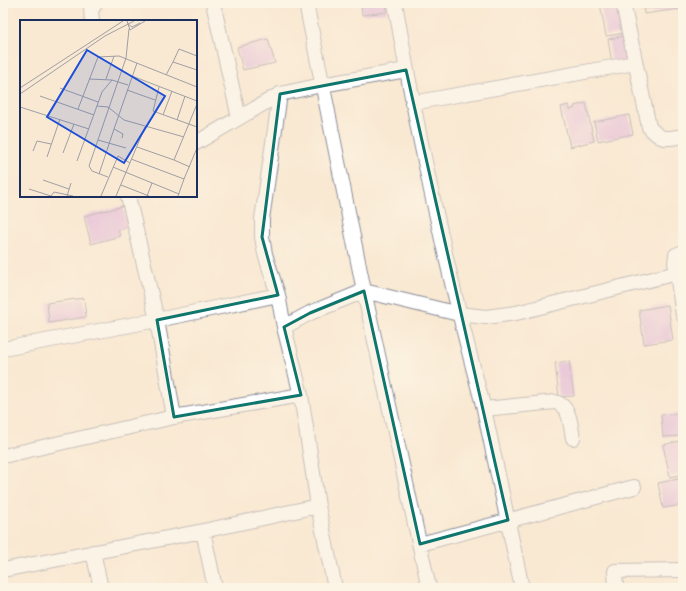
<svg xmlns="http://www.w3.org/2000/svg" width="686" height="591" font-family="'EB Garamond',serif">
<rect width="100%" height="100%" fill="#fcf5e5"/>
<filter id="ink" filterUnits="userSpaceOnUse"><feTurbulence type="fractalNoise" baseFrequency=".025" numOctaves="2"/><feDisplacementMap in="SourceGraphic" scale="8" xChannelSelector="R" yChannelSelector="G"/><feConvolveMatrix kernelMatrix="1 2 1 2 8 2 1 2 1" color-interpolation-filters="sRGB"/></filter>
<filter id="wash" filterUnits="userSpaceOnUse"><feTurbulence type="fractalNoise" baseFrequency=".012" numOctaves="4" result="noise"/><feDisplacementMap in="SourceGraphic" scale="16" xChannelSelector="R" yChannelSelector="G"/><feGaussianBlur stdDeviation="0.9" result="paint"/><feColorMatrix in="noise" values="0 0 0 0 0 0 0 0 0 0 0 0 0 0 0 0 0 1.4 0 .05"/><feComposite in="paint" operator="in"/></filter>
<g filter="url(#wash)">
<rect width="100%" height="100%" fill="#f9e9d3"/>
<g id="blocks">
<path fill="#d8a5e0" d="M361,3H386L387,12L362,15Z
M600,3H620L626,33L606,36Z
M643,3H679L680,9L644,14Z
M625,36L629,61L612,64L608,39Z
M268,39L275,63L243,70L237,47Z
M586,103L594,141L570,147L561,107L569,105L570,110L575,108L574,106Z
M629,115L633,134L598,141L594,122Z
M123,206L128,227L118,230L120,236L91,244L84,216Z
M84,298L86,317L49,323L47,303Z
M668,305L673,340L644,344L639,310Z
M569,361L574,396L559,397L555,363Z
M683,413V436L663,437L661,415Z
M683,440V474L670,477L663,445Z
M683,478V505L663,508L658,483Z"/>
</g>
</g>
<g filter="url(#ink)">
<use href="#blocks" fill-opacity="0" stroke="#8a8c98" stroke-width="1"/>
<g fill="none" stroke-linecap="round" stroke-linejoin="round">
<defs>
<path id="minor" d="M213,3L239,118
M306,3L364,291L429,588
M395,3C418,140 448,275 484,409L555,402C571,407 570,424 573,438
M623,3L649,127C661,141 666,139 683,136
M92,21L91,10L96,3
M412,103L635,63
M196,143L280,94
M128,196L157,320L174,417
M677,273L683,315
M284,327L310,313L364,291L459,314L486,317L516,313L677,273L675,263L676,255L683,252
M3,349L157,320L278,295
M484,409L522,588
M3,456L174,417L301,395
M203,531L215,588
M420,544L634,487
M93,552L101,588
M3,570L203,531L318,506
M335,588L318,506L301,395L284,327L278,295L265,254L262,237V219L280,94L322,85L406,70
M616,588L615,571L683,570"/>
</defs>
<use href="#minor" stroke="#8a8c98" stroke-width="16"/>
<use href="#minor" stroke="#fff" stroke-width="14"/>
</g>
</g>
<path d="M0 0H686V591H0ZM406,70L508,520L420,544L364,291L310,313L284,327L301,395L174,417L157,320L278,295L262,237L280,94Z" fill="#f9e9d3" fill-opacity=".55" fill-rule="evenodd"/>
<path fill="none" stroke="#0f766e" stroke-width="3" stroke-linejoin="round" d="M406,70L508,520L420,544L364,291L310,313L284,327L301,395L174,417L157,320L278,295L262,237L280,94Z"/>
<g transform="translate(20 20)">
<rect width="177" height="177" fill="#f9e9d3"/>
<path fill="none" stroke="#a09fa4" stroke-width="1" d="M107,1L110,10L125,1M108,4L112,7L120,3M177,36L159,29L153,42L177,50M146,55L153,42M112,56L177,81M69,59L92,60M86,59L94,36M139,67L133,91L177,107M0,68L103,1M40,68L78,82M107,70L135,80M0,74L85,16L114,1M20,76L74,95M77,86L88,87L104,100L164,117M0,87L69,109M58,89L78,37L99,36L177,67M143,95L152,71M157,100L165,76M102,118L103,114L94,109L117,43M78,120L106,128M117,127L154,140M13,131L17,121L31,124M43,133L54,104M27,137L40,99M111,139L164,159L158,176M57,141L82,72L92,60L108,65M93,147L159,174M170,147L154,140L177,84M79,154L94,109M88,157L72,151L69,146L106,38L109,9M164,159L177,128M23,160L49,169M101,165L129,176M9,169L31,176M31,176L34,172L53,176M47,176L51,163M81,176L98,136L110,143M96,176L125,107M127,176L132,163"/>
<path fill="#1d4ed8" fill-opacity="0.15" stroke="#1d4ed8" stroke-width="2" d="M67,30L145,76L104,143L27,97Z"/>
<rect width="177" height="177" fill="none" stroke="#1b2f5e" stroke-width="2"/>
</g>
<rect width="686" height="591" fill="none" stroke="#fcf5e5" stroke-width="16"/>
</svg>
